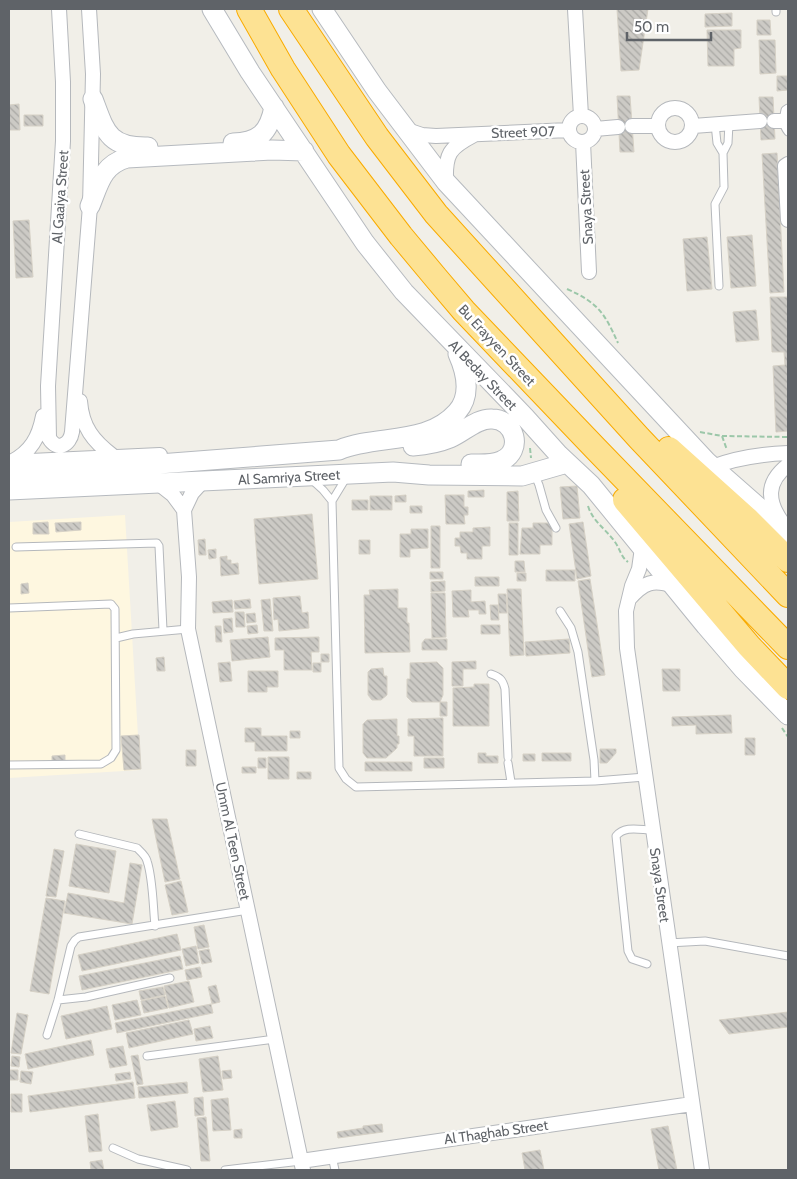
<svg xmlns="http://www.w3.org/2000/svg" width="797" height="1179" font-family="Cabin,sans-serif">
<defs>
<pattern id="building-back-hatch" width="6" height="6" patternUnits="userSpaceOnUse" patternTransform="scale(1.25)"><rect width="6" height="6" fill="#cccac5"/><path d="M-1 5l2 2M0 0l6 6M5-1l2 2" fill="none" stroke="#a9a8a4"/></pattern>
</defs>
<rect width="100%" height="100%" fill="#f1efe8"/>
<path fill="#fef7e0" d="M125,515L140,770L9,778V522Z"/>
<path fill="url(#building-back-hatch)" stroke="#d6d1c6" d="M617,9H648L639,70L621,71Z
M732,13V26L705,27V14Z
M757,20H770L771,35H757Z
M707,30H741V48L734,49V66H708Z
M759,40H775L776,73L760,74Z
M777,76H788V90L777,91Z
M617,96H630L634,152H620Z
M759,97H773L775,139L761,140Z
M19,104L20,130H9V105Z
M24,115H43V126H24Z
M777,153L784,292L770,293L762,154Z
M29,220L33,277L16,278L13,221Z
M752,235L756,286L731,288L727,237Z
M707,237L712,289L687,291L683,239Z
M770,297H788V431L776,432L773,366L785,365L784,352H772Z
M756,310L759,340L736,342L733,312Z
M577,486L580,518L563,519L560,487Z
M484,490V497H468V491Z
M518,491L519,521H507V492Z
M406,495V502H395V496Z
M445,495H464V507H468V515H464L465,524H446Z
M370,496H392V510H370Z
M352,500H368V510H352Z
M410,506H422V513H410Z
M312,514L318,579L259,584L254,519Z
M48,522L49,534H33V523Z
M81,522V530L56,532L55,523Z
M583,522L591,576L577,579L569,524Z
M509,523H518V555H509Z
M533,523H552V545H540V554H520L522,528H533Z
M431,526H440V568H431Z
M490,527V546H482V559H467V553H461L460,546H455V538H460V532H473V528Z
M411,529H428V548L410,549V557H400V534H411Z
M205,539L206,555H199L198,540Z
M359,540H370V554H359Z
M216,549V558L209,559L208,550Z
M227,556V560H231V564L238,563L239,574L221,576L220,557Z
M515,561H524L525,572H515Z
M546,570H575V581H546Z
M430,572H443V579H430Z
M517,573H526V581H517Z
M475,577H499V586H475Z
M590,579L605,675L592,677L578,581Z
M445,581V591L431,592V582Z
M28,583L29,593L21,594V584Z
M398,589V608H407V623H409L410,652L365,653L364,595H370L369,590Z
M507,589H521L524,655L510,656Z
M471,590V602L485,601L486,614H479V610H468L469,617H453L452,591Z
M431,593H445L446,637L432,638Z
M498,594H506L507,613H499Z
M300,596L302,613L308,612L309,628L279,631L278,619L274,620L273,598Z
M250,599L251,608L235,609L234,601Z
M270,599L273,631H264L261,600Z
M232,600L233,612L213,613L212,602Z
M490,605H498L499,620H491Z
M235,612H244L245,627H236Z
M255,613L256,622L247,623L246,614Z
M232,618L233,632L224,633L223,619Z
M257,625L258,633L248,634L247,626Z
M481,625H500V634H481Z
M215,626H221L222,642H216Z
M268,637L270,657L232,661L230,640Z
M319,637V652H311L312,670H284V650H275V638Z
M425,639H447V650H422V643Z
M569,639L570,653L526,656L525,642Z
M321,654H329V662H321Z
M164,657L165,671H157L156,658Z
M476,661V669H463V686H452V662Z
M230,662L232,681L220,682L218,663Z
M437,662L443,668V695L440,702H412L407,697V679H410V663Z
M313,663H321V672H313Z
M383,668L384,676H387V695L381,700H372L368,695V672L371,669Z
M662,669H680V691H663Z
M248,671H278V687H267V692H248Z
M474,684H489V726H453V688L474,687Z
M440,702H447V716H440Z
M731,715L732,733L696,734V725L672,726V717Z
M443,718V756H414V736H408V719Z
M397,719V736H399V744H397V748L386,758H367L363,753V724L367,720Z
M245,728H261V736H287V751H255V742H245Z
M290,731H300V738H290Z
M139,735L141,769L124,770L121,736Z
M745,738H755V755H745Z
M600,749H616V753L607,763H600Z
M186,750H196V766H186Z
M478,753H486V756H498V763H478Z
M542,753H571V761H542Z
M523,754H535V761H523Z
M65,755V763H52V756Z
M268,757H289V779H268Z
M258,758H266V768H258Z
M424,758H444V768H424Z
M365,762H412V771H365Z
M242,767H256V773H242Z
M297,772H311V779H297Z
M152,819H167L180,879L165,882Z
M76,844L116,851L109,893L69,886Z
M54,849L64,851L56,897L46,896Z
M130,863L142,865L132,924L64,913L68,893L124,903Z
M181,881L188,912L172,915L165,885Z
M46,898L65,901L49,994L30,991Z
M204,925L209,947L198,949L194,927Z
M177,934L181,950L82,971L78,955Z
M196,946L199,963L186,966L182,949Z
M209,949L212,962L202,964L199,951Z
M180,956L183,969L82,990L79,976Z
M200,967L202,977L187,980L185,970Z
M189,981L194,1002L169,1008L164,986Z
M216,985L220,1002L212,1004L208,987Z
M163,987L165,995L141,1000L139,991Z
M165,996L168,1008L144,1013L141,1001Z
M137,1000L141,1015L115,1020L112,1005Z
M211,1004L213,1013L117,1033L115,1023Z
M107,1006L112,1029L66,1039L61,1016Z
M788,1012V1027L729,1034L719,1020Z
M17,1013L28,1015L21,1054L11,1053Z
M189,1020L193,1034L129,1048L126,1033Z
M210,1026L213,1038L196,1041L194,1029Z
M91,1040L94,1055L28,1069L25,1054Z
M123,1046L127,1065L110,1068L106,1049Z
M138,1055L143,1084L137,1085L131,1056Z
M12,1056L20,1057L19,1067L11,1066Z
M218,1056L223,1090L203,1092L199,1059Z
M9,1070H18V1080H9Z
M231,1070L232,1078L223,1079L222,1071Z
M21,1071L33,1072L31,1084L20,1082Z
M130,1072L131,1079L116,1081L115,1074Z
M133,1082L135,1098L30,1112L28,1096Z
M187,1082L188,1093L139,1098L138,1087Z
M11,1094H22V1112H11Z
M203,1097L204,1115L195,1116L194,1098Z
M228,1098L231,1130L213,1131L211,1100Z
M175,1101L178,1127L151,1131L147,1105Z
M98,1114L102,1151L89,1152L85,1116Z
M206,1117L210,1161H201L197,1118Z
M382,1124L383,1132L338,1138L337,1132L363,1128V1126Z
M668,1126L677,1170H659L651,1129Z
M242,1129V1138H234V1130Z
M540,1150L544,1170H525L522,1153Z
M102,1160L104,1170H91L90,1162Z"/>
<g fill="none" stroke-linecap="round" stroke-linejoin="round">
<defs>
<path id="lane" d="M776,9V12
M788,108L785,110C783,118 782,125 788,132
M715,124L717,143L723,153
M719,286L715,204L724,187L723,153L728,143L729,123
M534,473L539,485L546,510L556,528
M346,478L332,501L339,768L346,779L356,787L595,781L645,777
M312,480L323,490L332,501
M16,547L157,543L159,546L163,630
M9,608L111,604L115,609L116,750L111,758L101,764L9,765
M560,611L571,628L578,652L594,760L595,781
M116,638L133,634L188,629
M491,674C500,677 503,680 505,689L508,757
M508,763L511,782
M79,834L137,848C141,852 146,856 147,861C153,878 153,907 155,926
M668,943L705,941L788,956
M647,964L632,959L628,951L616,836C625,825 640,830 653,830
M58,1000L86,997L170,978
M47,1035L58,1000L71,946L75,940L79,937L248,910
M147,1056L275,1039
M113,1148L138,1159L187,1170
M332,1156L335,1170
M225,1170L301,1161"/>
<path id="street" d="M59,9L63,82V141L48,386L49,438C57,452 70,445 72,432L90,206L93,74L89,9
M575,9L581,116
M658 125a17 17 0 1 1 34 0a17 17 0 1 1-34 0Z
M569 129a13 13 0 1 1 26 0a13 13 0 1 1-26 0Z
M774,121H784
M632,126H658
M693,126L760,121
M595,129L618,127
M407,130L422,135L436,136L569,130
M583,142L589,272
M788,164L785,166L788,220
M446,182C445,154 449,148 474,135
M80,401C82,427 93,441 113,456
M9,462L160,455
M11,462C31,452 39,437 43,416
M712,467C736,458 762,454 788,453
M159,484L173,495L184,510L189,577L188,629L303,1170
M184,510L192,493L202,482
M782,522C767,501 766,482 788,465
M642,548L639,569L632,586L626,611L627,648L702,1170
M629,599C644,582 653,579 674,586
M301,1161L692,1104"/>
<path id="secondary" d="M212,9L250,72L365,243L404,292L524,416L559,455L591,485L706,626L743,669L788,715
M322,9L377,91L446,182L707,462L788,533
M93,99C105,131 108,148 148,147
M233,143C259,142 269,133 274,107
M90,206C99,184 102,165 127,158L272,150L304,151
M413,446C426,445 438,443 450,438C464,432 477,418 492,419C515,419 524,451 501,461C492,465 480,464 471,464
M9,472L133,466L339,450C377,434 427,446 457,412C472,395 466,372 458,354
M9,490L393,472L429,475L522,476L567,463"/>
<path id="highway" d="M249,9L283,69L339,155L401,236L436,278L464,311L596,449L788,647
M291,9L377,137L436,214L639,438L788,595
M669,449L748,520L788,560
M625,500L749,646L788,687"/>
</defs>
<use href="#lane" stroke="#b5b8bc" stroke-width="9"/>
<use href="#street" stroke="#b5b8bc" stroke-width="16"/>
<use href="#secondary" stroke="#b6babf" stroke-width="21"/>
<use href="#highway" stroke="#f9ab00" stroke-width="26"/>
<path stroke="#9cc7a9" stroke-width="2" stroke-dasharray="5 2.5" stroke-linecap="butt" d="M567,289C598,303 604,312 618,343
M700,432L722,436L727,450
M722,436L788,437
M530,448L531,458
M588,506C593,522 606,529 615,542C620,549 621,557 628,562
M782,728L788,737"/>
<use href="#lane" stroke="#fff" stroke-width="7"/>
<use href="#street" stroke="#fff" stroke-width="14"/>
<use href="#secondary" stroke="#fff" stroke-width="19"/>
<use href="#highway" stroke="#fde293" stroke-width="24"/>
</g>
<g text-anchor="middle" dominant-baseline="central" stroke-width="5" stroke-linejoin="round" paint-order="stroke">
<g font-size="14" fill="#5f6368" stroke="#fff">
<text transform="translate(523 132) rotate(-2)">Street 907</text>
<text transform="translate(60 197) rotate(-86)">Al Gaaiya Street</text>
<text transform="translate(586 207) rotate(-93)">Snaya Street</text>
<text transform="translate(497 345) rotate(47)">Bu Erayyen Street</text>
<text transform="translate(483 375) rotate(46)">Al Beday Street</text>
<text transform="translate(289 477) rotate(-3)">Al Samriya Street</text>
<text transform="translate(233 841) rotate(78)">Umm Al Teen Street</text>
<text transform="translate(660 885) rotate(82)">Snaya Street</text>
<text transform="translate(496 1132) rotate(-8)">Al Thaghab Street</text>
</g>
</g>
<rect width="797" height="1179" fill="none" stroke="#5f6368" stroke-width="20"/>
<path d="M627 32v8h84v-8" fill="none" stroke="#5f6368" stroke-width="2.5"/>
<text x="634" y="32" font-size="15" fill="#5f6368" stroke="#ffffff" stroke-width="4" paint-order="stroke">50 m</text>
</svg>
